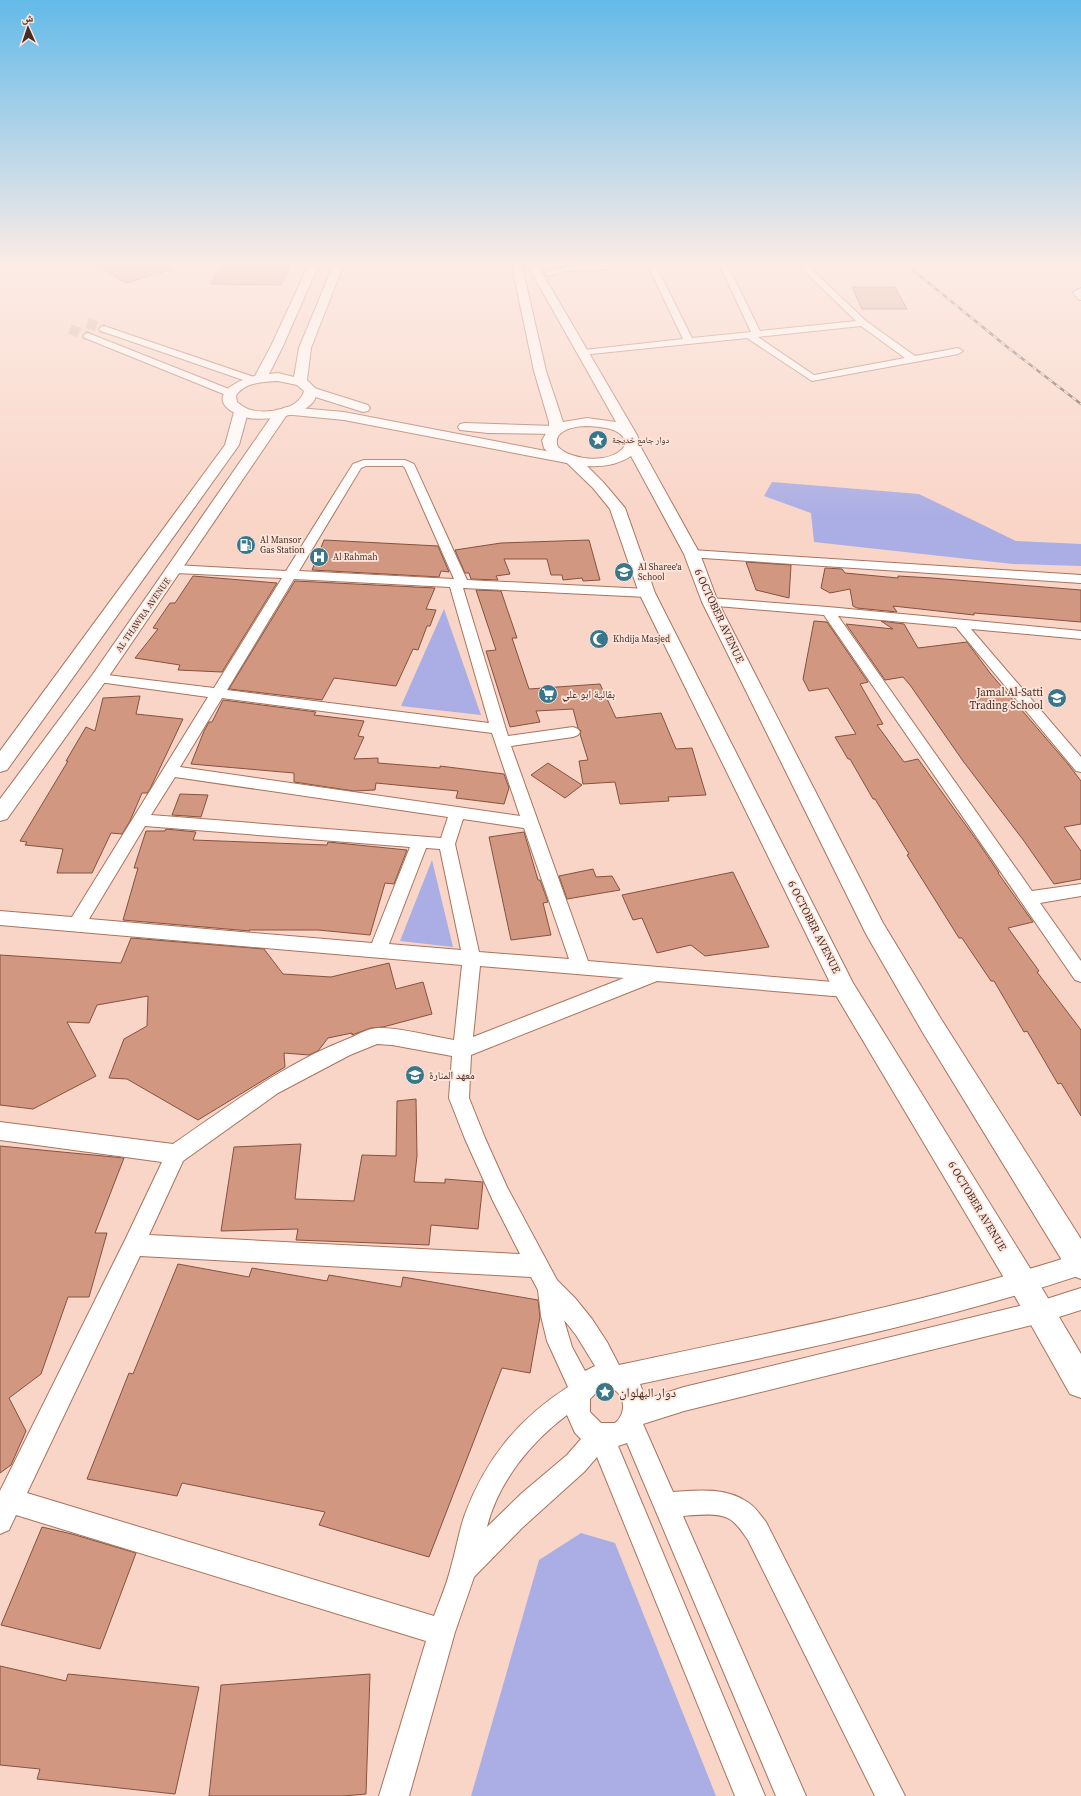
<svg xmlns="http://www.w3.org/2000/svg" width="1081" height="1796" font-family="'Source Serif 4','Noto Naskh Arabic',serif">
<rect width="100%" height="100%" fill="#f9d5c7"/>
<path fill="#abaee4" d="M772,482L919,494L1016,541L1081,544V566L1013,564L814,542L811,513L764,496Z
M444,609L481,715L401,706Z
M432,860L453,947L400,941Z
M581,1533L615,1543L716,1796H471L539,1560Z"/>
<path fill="#d19781" stroke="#86523e" d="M98,266H169L170,270L126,283Z
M221,266H290L281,285L211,284Z
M852,287H895L907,309H862Z
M324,540L438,546L449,572L441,571L439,577L312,570Z
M589,540L600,580L583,581L582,578L563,580L562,575H551L547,559H504L510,574L496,576L498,580L471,579L469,573H465L455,550L501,543Z
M746,562L791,565L789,598L756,590Z
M825,568L842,569L845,573L898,578V576L932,578L1081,590V622L974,613V615L893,606L897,612L857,608L853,606L850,589L830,593L821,588Z
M193,576L277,583L222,672L178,670L180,665L135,658L158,629L153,628L170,603H175Z
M295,581L435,588L426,609L436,610L430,626H427L418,650L413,649L396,686L334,678L322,700L229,689Z
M476,590L501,591L517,638H512L529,689L600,684L616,718L661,713L676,749L692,748L706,795L668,797L669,801L620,804L615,782L583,784L579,761L588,760L580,734L581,731L578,728L573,709L536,711L540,722L510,727L486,651L496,650Z
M814,621L827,622L868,682L860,684L883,724L877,725L904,762L918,759L978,842L999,873H998L1033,922L1008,928L1039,971L1037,972L1081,1030V1116L1061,1083L1058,1084L1027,1031L1024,1032L994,981H991L962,938H959L907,855L909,854L875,799H873L850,759H848L835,737L856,734L828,688L809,691L803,679Z
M881,621L904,624L918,648L967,642L990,673L1068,764L1081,781V824L1064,827L1081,851V879L1054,884L1024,841L963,761L910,685L903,677L885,680L846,624L893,629Z
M140,696L136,714L183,719L150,789L147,793H142L130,821L122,834L111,833L92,873H57L63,849L25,845L27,842L20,841L68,761H66L86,727L95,731L103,698Z
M223,700L316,712L314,715L364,721L358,736L364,737L354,759L378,758V763L440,768V766L504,774L509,788L504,804L456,798L458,791L376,783L375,790L354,791L294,782V773L191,764L204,731L209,722H212Z
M548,763L582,785L565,798L531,775Z
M180,794L208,795L201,817L172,815Z
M166,829L196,832L193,840L327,845L328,842L407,850L394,884L385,883L370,935L318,930H249L250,931L123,920L138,868H134L146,831H165Z
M524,832L538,880H540L548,902L543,903L551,935L511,940L489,837Z
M593,869L596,877L612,876L620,890L567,899L559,876Z
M733,872L769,947L705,956L691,945L657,953L642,918L633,920L622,895Z
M131,938L264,949L283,974L331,977L389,963L396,989L423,982L432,1014L383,1027L371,1028L352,1035V1033L328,1038L318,1051L309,1055L284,1053L285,1067L198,1120L127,1079L109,1078L124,1039L147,1026L148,996L97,1005L89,1023L67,1022L96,1076L33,1109L0,1105V955L121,963Z
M416,1099L417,1156L414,1182L445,1183V1179L483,1182L478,1229L431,1225L429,1245L296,1240L298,1229L221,1231L234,1147L301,1144L295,1199L354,1201L362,1155L396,1156L397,1101Z
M0,1146L124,1158L95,1233H107L89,1297H68L41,1374L9,1398L26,1431L11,1465L0,1473Z
M178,1264L249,1277L252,1268L327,1281L329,1275L401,1287L403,1277L538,1300L540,1317L530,1373L502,1368L429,1557L319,1525L325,1512L182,1483L177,1496L87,1479L129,1373L133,1374Z
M42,1527L72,1534L136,1553L100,1649L1,1625Z
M0,1666L66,1681L68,1674L199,1687L175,1794L37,1779L40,1769L0,1765Z
M370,1674L366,1794L343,1796H209L221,1685Z"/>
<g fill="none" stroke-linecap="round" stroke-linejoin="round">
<path stroke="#d5b4a6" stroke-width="10" stroke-dasharray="10 5" stroke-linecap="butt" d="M87,323L104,329
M70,329L88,336"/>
<defs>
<path id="minor" d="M564,266H611L607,269L566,271L549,276L545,273Z
M648,266H656L692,338L751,332L720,266H728L760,331L856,321L799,266H808L866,321L915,356L958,348L963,351L958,354L812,381L747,338L581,355L579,353L581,351L584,350L683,339ZM861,326L905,358L814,375L758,337Z
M1081,288V300L1078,299L1073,292Z
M104,326L257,378L258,380L257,382H249L101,331L99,329L101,327Z
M88,333L234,391L235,393L234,395H226L85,338L83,336L85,334Z
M364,460H405L414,464L467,580L647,589L652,590L653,593L652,596L647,597L463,588L508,736L573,727L578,729L580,732L578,735L573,737L511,746L588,961L845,983L851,985L854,990L851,995L845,997L657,981L471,1055L469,1098L485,1138L507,1187L557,1280L575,1298L592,1319L607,1342L619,1365C774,1332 930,1302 1081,1253V1275C937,1323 788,1352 640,1384L646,1399L684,1387L1040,1301L1081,1288V1310L1040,1323L684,1411L643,1424L673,1492C698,1490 727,1487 749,1503C756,1508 761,1516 766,1522L905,1796H875L748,1540C743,1533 738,1525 731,1520C719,1512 697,1515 683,1516L806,1796H776L627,1443L618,1446L765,1796H735L597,1457L584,1472L523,1527L474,1577L455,1632L409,1796H379L426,1641L16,1515L9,1530L0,1534V1491L126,1238L162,1162L0,1140V1122L173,1144C230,1105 285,1063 350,1038C359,1034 369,1028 379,1028C403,1028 430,1036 454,1040L462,965L0,925V911L72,917L208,697L99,682L94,681L92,678L94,675L99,674L214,688L282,578L175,573L171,572L169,569L171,566L175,565L286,571L353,464ZM366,466H403L405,468L454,579L299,571L361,468ZM294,579L450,587L489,723L227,690ZM222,698L492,733L520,816L180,767ZM175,777L448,817L441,838L151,815ZM463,819L524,828L569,959L479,952L455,844ZM145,826L410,847L372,943L89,919ZM426,848L440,849L461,950L389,944ZM480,966L624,978L473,1037ZM377,1044L392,1045L452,1056L449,1098L465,1139L493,1201L520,1254L149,1235L183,1161L278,1093L350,1055ZM140,1256L531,1277L538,1290L541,1316L547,1341L568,1387C518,1419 486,1459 465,1514C459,1531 456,1550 451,1567C447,1584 440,1600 434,1616L27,1493ZM564,1320L576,1335L595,1366L585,1371L572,1347ZM602,1387C623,1385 630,1411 615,1423H601L590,1412V1399ZM567,1415L575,1433L581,1439L567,1455L522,1493L487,1527C498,1482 531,1442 567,1415Z
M692,550L1081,575V583L688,557L686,554L688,551Z
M710,598L828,607L1081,631V639L971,629L1081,757V772L1076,771L956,627L838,616L1032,891L1081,884V896L1040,903L1081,961V982L1075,980L824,615L705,605L703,602L705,599Z"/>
<path id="secondary" d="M311,387L368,405L370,408L368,411L363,412L306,394L304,391L306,388Z
M288,407L344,412L572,456L577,457L579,460L577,463L572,464L344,420L283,414L281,411L283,408Z
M465,423L556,426L561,427L563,430L561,433L556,434L488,433L460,430L458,427L460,424Z"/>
<path id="primary" d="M512,266H522L546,371L563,422L587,418L616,422L528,266H538L637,435L639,440V444L700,554L718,602L883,923L941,1019L1081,1239V1279L1071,1275L923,1033L866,934L702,602L684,554L631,456C618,465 602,467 587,466L603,482L625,508L655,593L853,983L1033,1273L1081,1354V1398L1070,1394L1013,1293L837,997L639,593L610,509L593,488L567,463L550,455L544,448L542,440L549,429V422L534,371ZM587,426C599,427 619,427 625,440L624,447C611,464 572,461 558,447C551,430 576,426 587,426Z
M241,408L246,409L248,412L239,445L7,770L0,772V751L225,445L234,412L236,409Z
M281,409L286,410L288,413L105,682L7,819L0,821V799L93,674L276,410Z"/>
<path id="trunk" d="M308,266H318L283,346L269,374L278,373L294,377L299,348L333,266H343L311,348L307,380L317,390C316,392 316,396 315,399C306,417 258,423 241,416C204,401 230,382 255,376L271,346ZM278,381L297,385L304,391C299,410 267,414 251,410C246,409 241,405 237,402L236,396C244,382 264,382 278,381Z"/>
</defs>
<use href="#minor" stroke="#a9735d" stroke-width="2"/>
<use href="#secondary" stroke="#a9735d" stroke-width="2"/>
<use href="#primary" stroke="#a9735d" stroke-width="2"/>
<use href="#trunk" stroke="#a9735d" stroke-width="2"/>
<use href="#minor" fill="#fff" fill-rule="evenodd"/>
<use href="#secondary" fill="#fff" fill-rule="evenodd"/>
<use href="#primary" fill="#fff" fill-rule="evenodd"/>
<use href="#trunk" fill="#fff" fill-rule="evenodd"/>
<defs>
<path id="rail" d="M908,266L1006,346L1081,404"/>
</defs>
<use href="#rail" stroke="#684f44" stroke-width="2.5"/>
<use href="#rail" stroke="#fee5db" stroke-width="1.5" stroke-dasharray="5" stroke-linecap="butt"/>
</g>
<linearGradient id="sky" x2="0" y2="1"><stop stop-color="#63bae9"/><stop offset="0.51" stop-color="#fcece6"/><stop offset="1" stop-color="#fcece6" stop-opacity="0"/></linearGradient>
<rect width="1081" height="517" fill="url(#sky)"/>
<defs>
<symbol id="sight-disc" viewBox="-11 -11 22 22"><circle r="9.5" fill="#37768b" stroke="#fee5db"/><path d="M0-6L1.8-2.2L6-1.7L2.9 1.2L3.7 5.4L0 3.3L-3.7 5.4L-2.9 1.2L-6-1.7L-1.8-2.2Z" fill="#fff"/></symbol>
<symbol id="fuel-disc" viewBox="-11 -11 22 22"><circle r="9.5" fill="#37768b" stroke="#fee5db"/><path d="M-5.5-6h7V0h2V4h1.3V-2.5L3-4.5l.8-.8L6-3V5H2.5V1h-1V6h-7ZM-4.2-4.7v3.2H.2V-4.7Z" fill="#fff"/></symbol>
<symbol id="hospital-disc" viewBox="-11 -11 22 22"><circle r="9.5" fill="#37768b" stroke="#fee5db"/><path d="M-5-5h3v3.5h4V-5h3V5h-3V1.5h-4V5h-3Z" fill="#fff"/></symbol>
<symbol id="school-disc" viewBox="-11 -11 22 22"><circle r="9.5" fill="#37768b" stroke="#fee5db"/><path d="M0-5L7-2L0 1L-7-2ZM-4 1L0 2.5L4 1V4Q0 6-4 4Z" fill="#fff"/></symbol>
<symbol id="mosque-disc" viewBox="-11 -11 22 22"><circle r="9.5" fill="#37768b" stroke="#fee5db"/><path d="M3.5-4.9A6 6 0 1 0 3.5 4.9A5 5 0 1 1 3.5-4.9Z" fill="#fff"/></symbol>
<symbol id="supermarket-disc" viewBox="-11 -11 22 22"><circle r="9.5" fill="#37768b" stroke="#fee5db"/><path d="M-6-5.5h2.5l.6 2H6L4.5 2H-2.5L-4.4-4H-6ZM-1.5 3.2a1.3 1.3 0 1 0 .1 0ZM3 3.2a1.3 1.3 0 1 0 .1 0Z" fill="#fff"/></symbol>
</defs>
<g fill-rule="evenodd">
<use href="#sight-disc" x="587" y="429" width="22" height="22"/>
<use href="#fuel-disc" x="235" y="534" width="22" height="22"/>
<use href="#hospital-disc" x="308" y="546" width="22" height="22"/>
<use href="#school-disc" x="613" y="561" width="22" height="22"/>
<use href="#mosque-disc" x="588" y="628" width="22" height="22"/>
<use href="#supermarket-disc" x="537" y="683" width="22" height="22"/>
<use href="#school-disc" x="1046" y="687" width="22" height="22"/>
<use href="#school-disc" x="404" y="1064" width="22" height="22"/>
<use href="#sight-disc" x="594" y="1381" width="22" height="22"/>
</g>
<g text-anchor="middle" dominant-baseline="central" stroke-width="3.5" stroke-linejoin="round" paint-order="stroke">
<g font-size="9" fill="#452e24" stroke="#fee5db" text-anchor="start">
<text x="612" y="440">دوار جامع خديجة</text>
<text x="260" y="540">Al Mansor<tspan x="260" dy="10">Gas Station</tspan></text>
<text x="333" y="557">Al Rahmah</text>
<text x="638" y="567">Al Sharee'a<tspan x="638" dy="10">School</tspan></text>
<text x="613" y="639">Khdija Masjed</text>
</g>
<g font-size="9" fill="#452e24" stroke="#fee5db">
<text transform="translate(143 615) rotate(-55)">AL THAWRA AVENUE</text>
</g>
<g font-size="11" fill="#452e24" stroke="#fee5db">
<text transform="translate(719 616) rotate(65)">6 OCTOBER AVENUE</text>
<text transform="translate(814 927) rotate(63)">6 OCTOBER AVENUE</text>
<text transform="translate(977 1206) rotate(59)">6 OCTOBER AVENUE</text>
</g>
<g font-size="11" fill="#452e24" stroke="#fee5db" text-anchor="start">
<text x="1043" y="692" text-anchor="end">Jamal Al-Satti<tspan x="1043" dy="13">Trading School</tspan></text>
<text x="562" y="694">بقالية ابو علي</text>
<text x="429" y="1075">معهد المنارة</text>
</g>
<g font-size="13" fill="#452e24" stroke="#fee5db" text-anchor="start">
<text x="619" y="1392">دوار البهلوان</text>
</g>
</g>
<g transform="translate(28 28) rotate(357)" stroke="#fee5db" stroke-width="3" paint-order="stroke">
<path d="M0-3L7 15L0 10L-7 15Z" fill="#452e24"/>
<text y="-6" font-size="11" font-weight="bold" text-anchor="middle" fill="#452e24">ش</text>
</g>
</svg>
